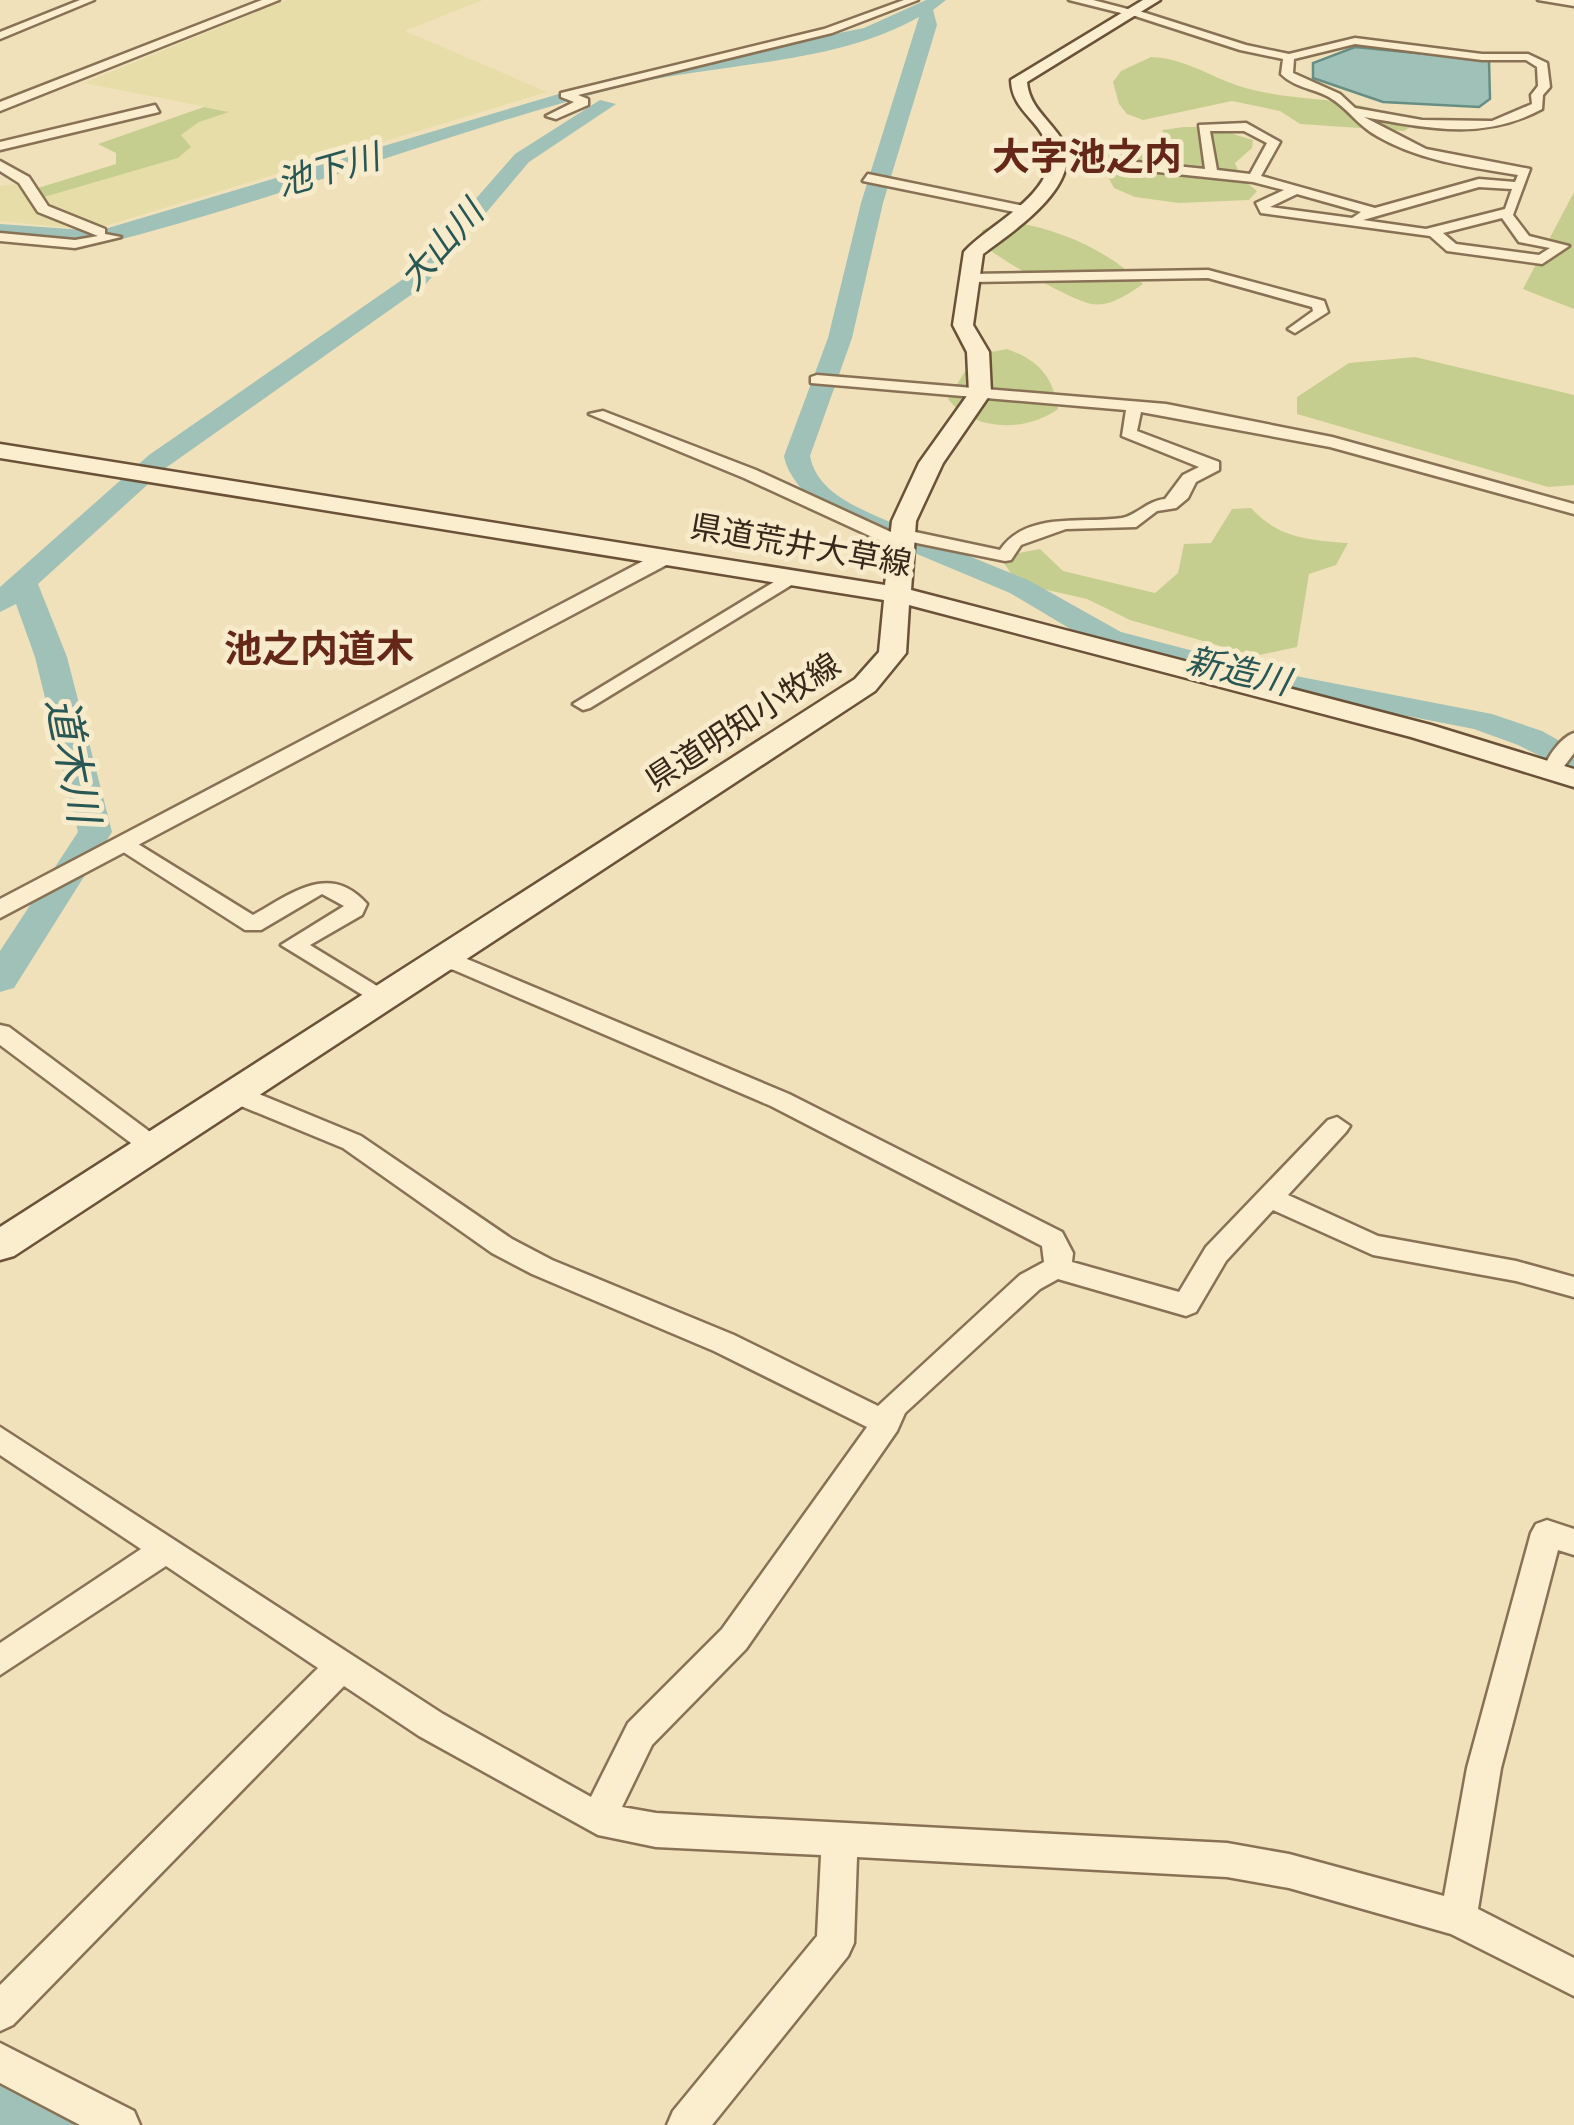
<svg xmlns="http://www.w3.org/2000/svg" width="1574" height="2125" font-family="'Zilla Slab','Noto Sans JP',serif">
<rect width="100%" height="100%" fill="#f0e1bb"/>
<path fill="#e6dda8" d="M286,0H483L405,31L547,92L108,225L82,229L0,221V186L29,182L45,197L181,140L180,135L199,122L227,111L84,83Z"/>
<path fill="#c6ce8f" d="M1151,57C1184,58 1209,76 1239,86C1298,105 1359,92 1412,126L1404,131L1300,124L1280,111L1232,101L1143,120L1127,114L1119,104L1113,82L1121,71Z
M204,107L229,112L199,122L181,135L191,147L178,158L44,197L38,188L116,164V153L98,144Z
M1184,127H1210L1253,140L1252,148L1235,163L1241,178L1257,191L1249,200L1179,203L1135,197L1114,188L1104,169L1075,156L1144,148L1165,136L1162,130Z
M1574,192V309L1523,289Z
M1007,221C1059,229 1104,248 1143,284C1128,294 1111,307 1092,304C1072,301 993,256 980,242L982,230Z
M1007,349C1038,360 1053,376 1058,409C1027,432 973,432 948,399L975,355Z
M1415,357L1574,395V485L1548,487L1297,414V397L1349,363Z
M1251,508C1278,538 1309,540 1348,543L1336,565L1309,574L1297,647L1255,656L1130,620L1087,599L1034,587L1011,574L1003,561L1014,554L1040,549L1063,571L1155,593L1178,573L1184,544L1211,543L1232,509Z"/>
<path fill="#a0c1b7" stroke="#678e85" stroke-width="2.5" d="M1355,47L1489,60L1490,99L1479,107L1383,102L1313,78V63Z"/>
<g fill="none" stroke-linecap="round" stroke-linejoin="round">
<path fill="#a0c1b7" fill-rule="evenodd" d="M926,0H946L933,10L937,25L883,203L852,338L810,456C818,496 863,509 896,525L900,531L896,537C858,546 790,493 784,456L828,338L861,203L919,17C832,66 719,62 624,86C447,132 276,201 99,245L63,246L0,238V224L98,231L616,77L864,28Z
M600,100L616,104L529,162L425,285L167,467L38,584L67,657L112,832L14,988L0,992V951L78,832L35,657L16,604L0,612V587L149,455L409,275L515,154Z
M915,534L1030,581L1121,632L1270,671L1492,714L1542,731L1574,749V773L1518,745L1474,729L1269,689L1099,646L1010,593L905,549L901,543L905,537Z
M0,2066L72,2103L82,2125H0Z"/>
<defs>
<path id="minor" d="M80,0H94L0,39V32Z
M904,0H918L832,33L578,95L588,99V105L556,119L546,116L574,102L561,97V93L824,29Z
M1538,0H1574V6Z
M1133,9L1246,45L1289,54L1355,38L1482,54H1528L1547,63L1550,87L1543,95L1542,109C1483,141 1427,128 1364,117L1426,149L1530,169L1513,215L1529,236L1569,246L1542,264L1447,251L1430,236L1261,213L1256,203L1284,190L1253,182L1053,161L1057,154L1205,169L1199,125L1246,123L1280,142L1261,176L1375,208L1479,179L1515,182L1518,175C1470,167 1420,161 1377,136C1358,126 1347,107 1329,97C1313,88 1295,88 1281,74L1283,59L1240,50L1129,14ZM1355,44L1482,60H1526L1537,67L1538,86L1531,95L1532,104L1492,121L1422,120L1355,108L1340,94L1293,73L1294,59ZM1210,131H1244L1267,143L1250,174L1217,170ZM1479,187L1512,189L1505,209L1426,229L1363,220ZM1297,194L1361,212L1352,218L1270,207ZM1502,218L1519,242L1550,248L1539,255L1456,244L1443,233Z
M155,105L159,112L0,150V142Z
M0,161L29,177L48,206L105,229V234L121,237L75,248L0,241V233L75,240L98,236L38,212L19,183L0,171Z
M868,174L1029,207L1036,211L1029,215L863,181Z
M1208,270L1324,301L1328,312L1295,333L1288,329L1313,311L1312,307L1208,278L971,282L964,278L971,274Z
M817,375L1166,404L1332,437L1574,504V514L1330,447L1141,412L1137,431L1219,462V470L1196,482L1188,498L1176,508L1157,511L1136,527L1066,529L1021,545L1011,560L1005,561L907,541L906,547H894L744,478L589,414L603,411L756,470L893,533L901,529L1000,550C1026,511 1082,524 1122,518C1137,515 1147,501 1165,499L1183,475L1199,467L1122,436L1126,410L811,383V377Z
M792,571L798,573V581L590,708L583,710L573,704Z
M1574,733V753L1559,773H1545C1542,762 1561,737 1574,733Z
M125,836L253,915C292,893 330,862 367,904L362,915L310,945L395,997L392,1002H374L281,945L344,906L322,894L261,930H245L117,848L114,843Z
M441,954L467,959L789,1094L1062,1232L1073,1253L1072,1262L1179,1292L1206,1247L1328,1120L1337,1117L1350,1126L1346,1132L1288,1195L1378,1236L1516,1261L1574,1277V1297L1516,1281L1373,1255L1273,1210L1226,1261L1196,1312L1186,1316L1058,1279L1040,1289L905,1413L897,1431L746,1649L652,1745L622,1807L656,1813L1227,1843L1289,1854L1444,1896L1467,1768L1531,1533L1536,1524L1547,1520L1574,1529V1555L1558,1550L1501,1768L1478,1909L1574,1958V1996L1451,1934L1289,1888L1227,1877L857,1857L854,1943L848,1956L712,2125H667L673,2111L817,1936L821,1855L656,1847L598,1835L419,1736L344,1686L13,2025L0,2031V1985L318,1668L166,1566L0,1675V1643L141,1549L0,1455V1427L443,1714L591,1797L628,1723L722,1629L867,1427L714,1351L532,1274L492,1253L343,1148L224,1099L220,1093L224,1087H242L361,1136L512,1239L552,1260L734,1335L878,1406L1020,1275L1044,1262L1042,1246L771,1106L454,970L433,966L429,961Z
M0,1025L9,1027L161,1140L165,1146L161,1152H143L0,1045Z
M0,2043L134,2111L140,2125H80L0,2083Z"/>
<path id="tertiary" d="M262,0H279L0,111V102Z
M1069,0H1093L1139,12L1133,16Z
M664,550L675,557L672,562L0,918V899Z"/>
<path id="secondary" d="M1143,0H1160L1027,82C1029,105 1045,116 1058,134C1093,180 1013,231 983,254L973,325L989,352L991,393L943,463L916,521L911,590L1431,725L1574,769V787L1411,737L909,605L906,653L875,691L14,1256L0,1260V1227L855,679L879,652L884,600L0,458V444L885,585L892,521L919,463L969,393L967,352L953,325L964,252C989,223 1069,189 1045,139C1033,116 1012,108 1011,80Z"/>
</defs>
<use href="#minor" stroke="#887154" stroke-width="5"/>
<use href="#tertiary" stroke="#887154" stroke-width="5"/>
<use href="#secondary" stroke="#6a5138" stroke-width="5"/>
<use href="#minor" fill="#fbeece" fill-rule="evenodd"/>
<use href="#tertiary" fill="#fbeece" fill-rule="evenodd"/>
<use href="#secondary" fill="#fbeece" fill-rule="evenodd"/>
</g>
<g text-anchor="middle" dominant-baseline="central" stroke-width="10" stroke-linejoin="round" paint-order="stroke">
<g font-size="32" fill="#36281a" stroke="#f7ebcb">
<text transform="translate(801 545) rotate(10)">県道荒井大草線</text>
<text transform="translate(743 722) rotate(-33)">県道明知小牧線</text>
</g>
<g font-size="35" font-style="italic" fill="#285755" stroke="#f7ebcb">
<text transform="translate(328 170) rotate(-16)">池下川</text>
<text transform="translate(441 245) rotate(-48)">大山川</text>
<text transform="translate(1238 671) rotate(13)">新造川</text>
</g>
<g font-size="38" font-weight="bold" fill="#652817" stroke="#f7ebcb">
<text x="1087" y="157">大字池之内</text>
<text x="319" y="649">池之内道木</text>
</g>
<g font-size="42" font-style="italic" fill="#285755" stroke="#f7ebcb">
<text transform="translate(73 760) rotate(79)">道木川</text>
</g>
</g>
</svg>
